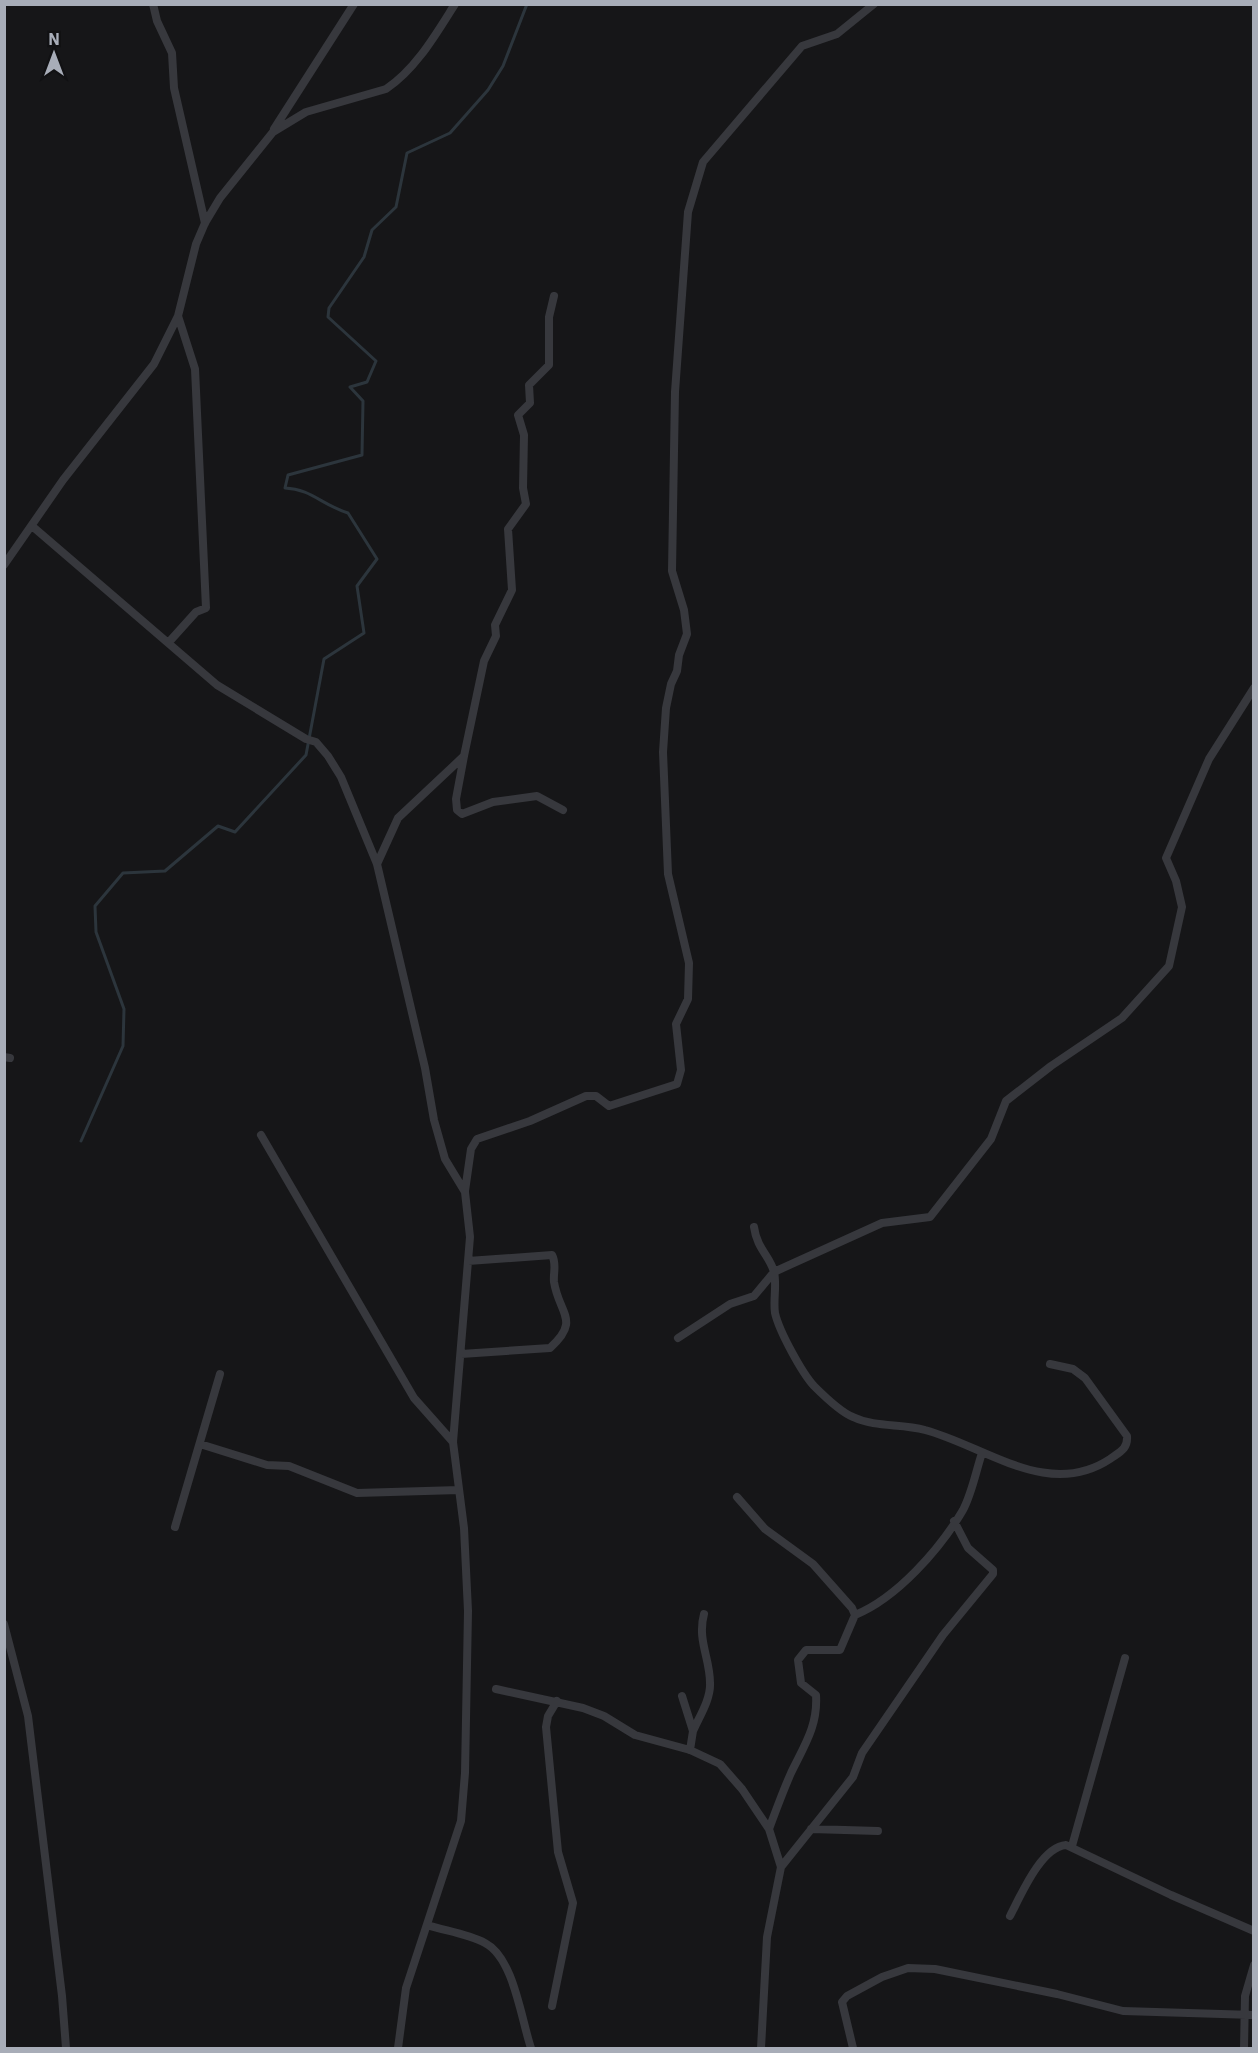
<svg xmlns="http://www.w3.org/2000/svg" width="1258" height="2053" font-family="'IBM Plex Sans',sans-serif">
<rect width="100%" height="100%" fill="#161618"/>
<g fill="none" stroke-linecap="round" stroke-linejoin="round">
<path stroke="#2c353c" stroke-width="3" d="M81,1141L123,1046L124,1009L96,932L95,906L123,873L165,871L218,826L235,832L306,755L324,659L364,633L357,586L377,559L348,513C322,505 311,489 285,488L288,475L362,455L363,401L350,387L367,382L376,361L328,317L329,308L364,257L372,230L396,207L407,153L450,133L488,90L503,66L527,4"/>
<path stroke="#37383d" stroke-width="8" d="M153,4L157,21L172,53L174,88L205,223
M274,129L354,4
M32,526L217,685L306,739L316,742L328,756L341,777L377,864L425,1068L434,1120L445,1159L465,1192L470,1237L453,1442L464,1528L468,1611L465,1773L461,1821L406,1988L398,2048
M4,565L63,480L154,364L178,316L196,244L205,223L220,198L273,132L306,112L386,89C416,69 436,34 455,4
M169,642L196,612L206,608L195,369L178,316
M464,756L456,799L457,810L462,814L493,802L537,796L563,810
M377,864L398,818L464,756L484,661L496,636L495,625L512,590L508,529L526,504L523,488L524,435L518,415L530,403L529,385L549,365V317L554,296
M4,1057L10,1058
M261,1135L414,1398L453,1442
M465,1191L471,1149L477,1139L530,1121L586,1096H596L609,1106L677,1084L681,1070L676,1024L688,999L689,963L668,874L663,752L666,708L671,684L677,671L679,655L687,634L684,610L672,571L675,392L688,212L703,162L802,46L837,34L874,4
M754,1227C757,1249 770,1256 774,1272C777,1285 773,1300 775,1313C779,1331 802,1373 814,1386C824,1396 840,1412 853,1417C876,1428 901,1423 925,1430C985,1446 1048,1500 1110,1459C1120,1452 1128,1449 1127,1436L1085,1378L1073,1369L1050,1364
M678,1338L730,1304L754,1296L774,1272L882,1223L930,1217L991,1139L1006,1101L1051,1066L1122,1018L1169,966L1182,907L1176,881L1166,858L1209,759L1254,688
M461,1354L550,1348C581,1320 559,1314 554,1282C553,1273 557,1264 552,1255L468,1261
M200,1444L267,1465L289,1466L357,1493L459,1490
M737,1497L765,1529L813,1564L852,1608L855,1615L840,1650H806L798,1660L801,1683L816,1695C818,1726 804,1746 791,1773C783,1791 776,1810 769,1829
M175,1527L220,1374
M855,1615C897,1598 940,1549 963,1510C972,1493 976,1471 982,1453
M4,1624L28,1716L62,1996L66,2048
M496,1689L583,1708L604,1716L635,1735L690,1750L720,1764L742,1789L769,1829L781,1867L767,1937L761,2048
M682,1696L693,1731L690,1750
M693,1731C699,1717 711,1699 710,1683C710,1658 697,1640 704,1614
M811,1829L878,1831
M1072,1846L1125,1658
M781,1867L853,1777L862,1753L943,1635L993,1574V1570L968,1548L954,1521
M1010,1916C1021,1895 1041,1847 1066,1845L1171,1895L1254,1931
M427,1925C446,1931 468,1934 485,1943C514,1958 521,2019 531,2048
M552,2006L573,1903L558,1852L546,1727L548,1716L557,1701
M853,2048L842,2002L847,1996L882,1977L908,1968L935,1969L1057,1994L1123,2011L1254,2015
M1244,2048L1245,1996L1254,1965"/>
</g>
<rect width="1258" height="2053" fill="none" stroke="#a8adb8" stroke-width="12"/>
<g transform="translate(54 54)" stroke="#111113" stroke-width="4.5" paint-order="stroke">
<path d="M0-4.5L10 22L0 15L-10 22Z" fill="#a8adb8"/>
<text y="-9" font-size="16" font-weight="bold" text-anchor="middle" fill="#a8adb8">N</text>
</g>
</svg>
